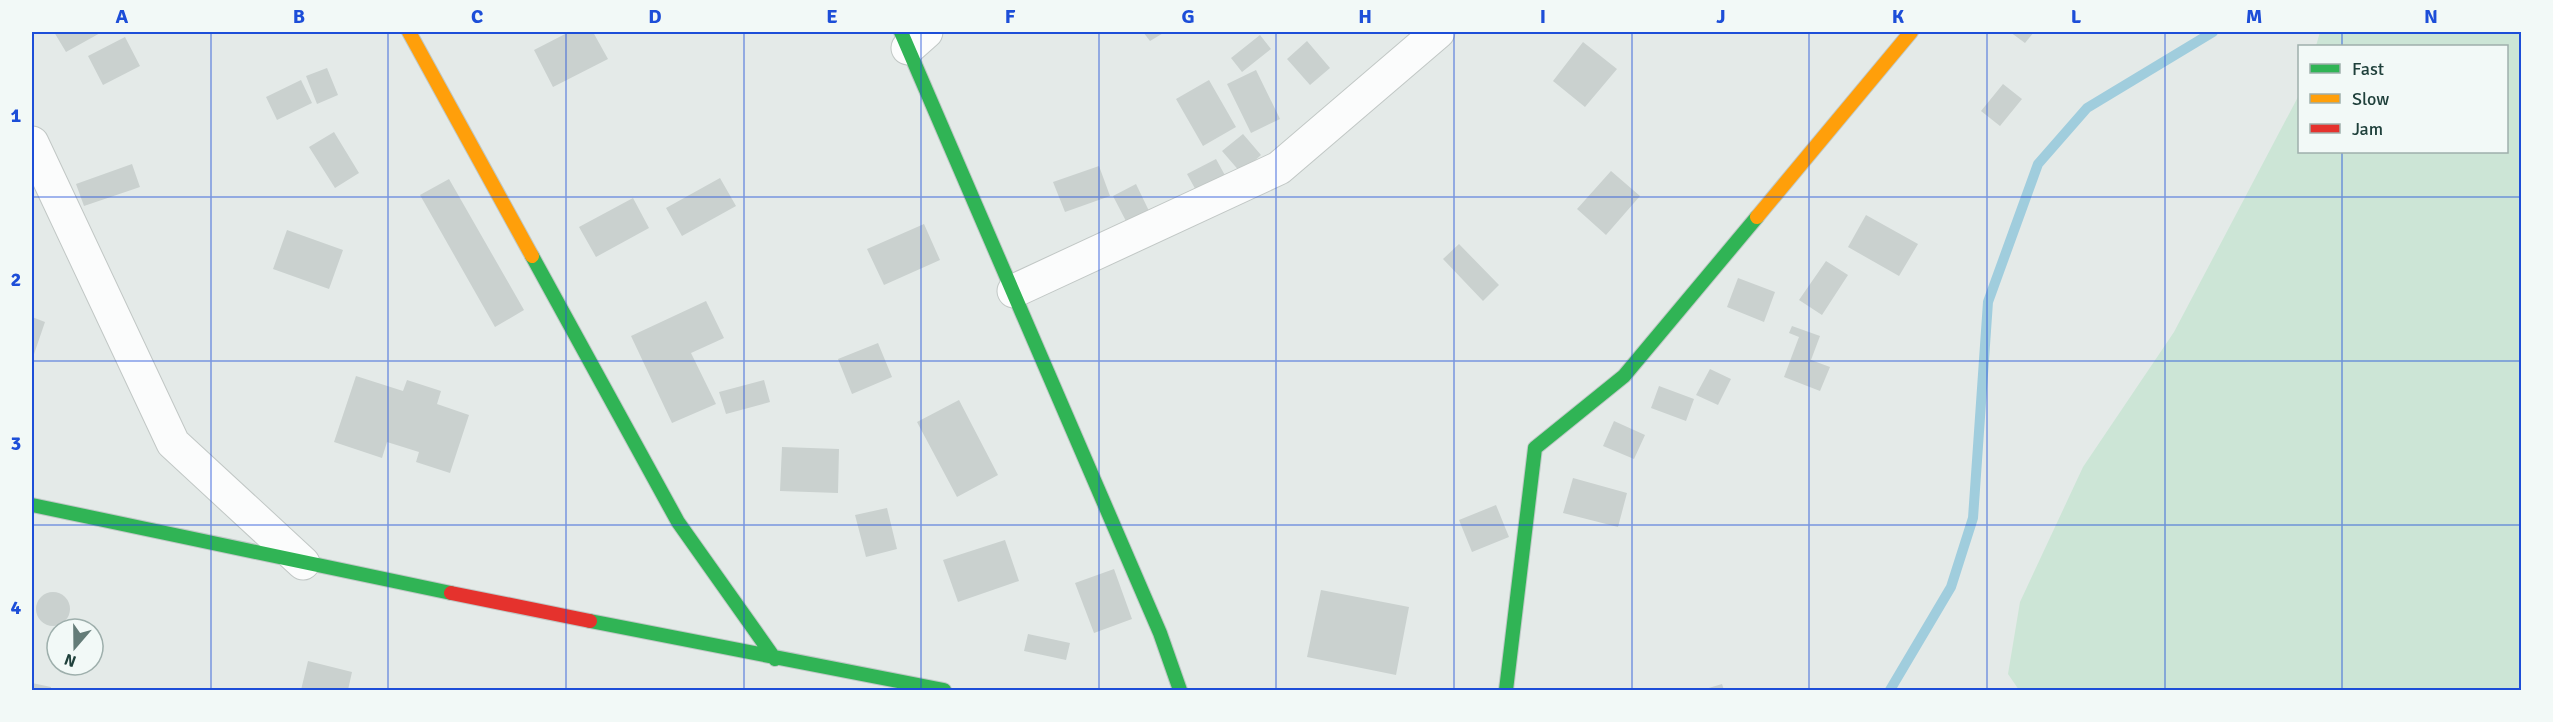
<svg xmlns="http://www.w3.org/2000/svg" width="2553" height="722" font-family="Signika,sans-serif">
<rect width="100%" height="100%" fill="#e4eae8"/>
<path fill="#cce5d6" d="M2320,32H2521V690H2019L2008,674L2020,602L2083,467L2174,332L2299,95L2300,152H2506V46H2316Z"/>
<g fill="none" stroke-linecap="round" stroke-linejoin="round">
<path stroke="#a0cddd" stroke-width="10" d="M1890,690L1951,587L1973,518L1988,302L2038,164L2087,108L2213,32"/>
</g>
<path fill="#cad1cf" d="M54,32H102L66,52Z
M569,32H593L608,59L553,87L534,50Z
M1143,32H1165L1150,41Z
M2010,32H2034L2025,43Z
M1260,35L1271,49L1242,72L1231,58Z
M125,37L140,66L103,85L88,56Z
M1307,41L1330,68L1310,85L1287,59Z
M1583,42L1617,69L1585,107L1553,81Z
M327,68L338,95L317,104L306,76Z
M1256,70L1280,119L1251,133L1227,84Z
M301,80L312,103L277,120L266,97Z
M1209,80L1236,127L1203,146L1176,99Z
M2003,84L2022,99L2000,126L1981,111Z
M334,132L359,173L335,188L309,147Z
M1243,134L1261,155L1241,173L1222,151Z
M1216,159L1227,179L1198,194L1187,174Z
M132,164L140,187L84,206L76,184Z
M1099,166L1110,196L1065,212L1053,182Z
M1611,171L1640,196L1606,235L1577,209Z
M720,178L736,206L682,236L666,208Z
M449,179L524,310L495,327L420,195Z
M1136,184L1149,211L1127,223L1113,196Z
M633,198L649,228L596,257L579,227Z
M1866,215L1918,244L1899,276L1848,247Z
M924,224L940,260L884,285L867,249Z
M287,230L343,250L329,289L273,269Z
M1459,244L1499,285L1483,301L1443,259Z
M1826,261L1848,275L1822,315L1799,300Z
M1738,278L1775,292L1764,322L1727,307Z
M706,301L724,338L691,353L716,404L672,423L631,336Z
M32,317L45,322L32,360Z
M1792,326L1820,336L1811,360L1830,367L1820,391L1784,377L1799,337L1789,333Z
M878,343L892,377L852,394L838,359Z
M1710,369L1731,379L1718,405L1696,395Z
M356,376L403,391L407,380L441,391L437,404L469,415L450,473L416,462L419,452L387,442L382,458L334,442Z
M764,380L770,402L726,414L719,392Z
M1659,386L1694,399L1686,421L1651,408Z
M959,400L998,475L957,497L917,422Z
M1614,421L1645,435L1634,459L1603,446Z
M782,447L839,449L838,493L780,491Z
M1573,478L1627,493L1618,527L1563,513Z
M1496,505L1509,537L1472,552L1459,520Z
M887,508L897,549L866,557L855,515Z
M1005,540L1019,581L958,602L943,560Z
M1114,569L1132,619L1094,633L1075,583Z
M1321,590L1409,607L1396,675L1307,657Z
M36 609a17 17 0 1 1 34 0a17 17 0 1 1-34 0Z
M1028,634L1070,643L1066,660L1024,651Z
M308,661L352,672L348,690H301Z
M32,683L51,687V690H32Z
M1722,684L1724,690H1702Z"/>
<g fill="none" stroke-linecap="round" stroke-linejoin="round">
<defs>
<path id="street" d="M908,48L926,32
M32,143L173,443L303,563
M1014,291L1279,168L1438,32"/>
<path id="fast" d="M901,32L1160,633L1180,690
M532,256L678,522L775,659
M32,505L451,593
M590,621L944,690
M1506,690L1535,448L1624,376L1757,217"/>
<path id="slow" d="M409,32L532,256
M1757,217L1911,32"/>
<path id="jam" d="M451,593L590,621"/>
</defs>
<use href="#street" stroke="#c1c7c5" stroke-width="35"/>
<use href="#fast" stroke="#bfc8c6" stroke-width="16"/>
<use href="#slow" stroke="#bfc8c6" stroke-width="16"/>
<use href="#jam" stroke="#bfc8c6" stroke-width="16"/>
<use href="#street" stroke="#fbfcfc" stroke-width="33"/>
<use href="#fast" stroke="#30b455" stroke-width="14"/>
<use href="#slow" stroke="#ff9f0a" stroke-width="14"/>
<use href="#jam" stroke="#e5322d" stroke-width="14"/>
</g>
<path fill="none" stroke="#1d4ed8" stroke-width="1.5" stroke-opacity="0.55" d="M211,32V690M388,32V690M566,32V690M744,32V690M921,32V690M1099,32V690M1276,32V690M1454,32V690M1632,32V690M1809,32V690M1987,32V690M2165,32V690M2342,32V46M2342,152V690M32,197H2522M32,361H2522M32,525H2522"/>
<rect width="2553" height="722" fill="none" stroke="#f2f9f7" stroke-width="66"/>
<rect x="2298" y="45" width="210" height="108" fill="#f2f9f7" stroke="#9eafac" stroke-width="1.5"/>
<rect x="2310" y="64" width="30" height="9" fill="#30b455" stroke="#9eafac" stroke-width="1.5"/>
<text x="2352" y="75" font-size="18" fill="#1f403b">Fast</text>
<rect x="2310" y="94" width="30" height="9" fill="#ff9f0a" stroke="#9eafac" stroke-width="1.5"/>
<text x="2352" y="105" font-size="18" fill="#1f403b">Slow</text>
<rect x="2310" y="124" width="30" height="9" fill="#e5322d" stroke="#9eafac" stroke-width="1.5"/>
<text x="2352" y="135" font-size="18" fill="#1f403b">Jam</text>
<g transform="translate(75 647) rotate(200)"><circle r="28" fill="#f2f9f7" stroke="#9eafac" stroke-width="1.5"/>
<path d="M0-4.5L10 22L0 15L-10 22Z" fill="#647c78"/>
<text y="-9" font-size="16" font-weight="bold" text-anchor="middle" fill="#1f403b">N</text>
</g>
<rect x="33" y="33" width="2487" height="656" fill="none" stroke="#1d4ed8" stroke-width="2"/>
<g font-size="20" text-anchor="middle" font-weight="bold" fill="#1d4ed8">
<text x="122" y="23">A</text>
<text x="299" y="23">B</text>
<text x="477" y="23">C</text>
<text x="655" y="23">D</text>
<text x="832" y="23">E</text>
<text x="1010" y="23">F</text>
<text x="1188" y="23">G</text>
<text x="1365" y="23">H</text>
<text x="1543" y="23">I</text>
<text x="1721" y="23">J</text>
<text x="1898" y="23">K</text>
<text x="2076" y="23">L</text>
<text x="2254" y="23">M</text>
<text x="2431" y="23">N</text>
<text x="16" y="122">1</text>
<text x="16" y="286">2</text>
<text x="16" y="450">3</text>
<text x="16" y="614">4</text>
</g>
</svg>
